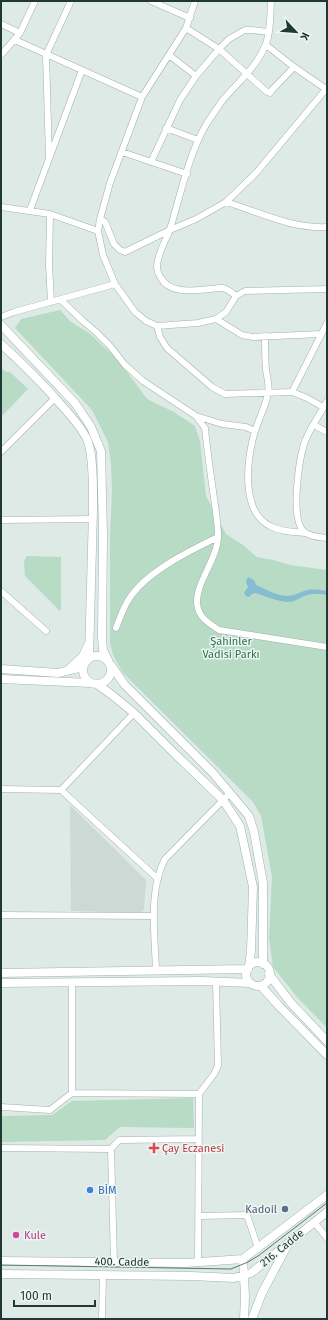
<svg xmlns="http://www.w3.org/2000/svg" width="328" height="1320" font-family="'Fira Sans',sans-serif">
<rect width="100%" height="100%" fill="#deeae6"/>
<path fill="#ccd9d5" d="M70,805L146,880L144,910L140,913L71,911Z"/>
<path fill="#b7dbc4" d="M60,310L71,322L89,333L119,361L147,399L174,412L195,426L200,441L206,496L226,534L243,545L257,557L273,560L290,565L327,570V1028L297,997L273,967L269,938L272,877L261,816L253,802L123,673L113,655L110,643V538L112,489L111,464L108,442L92,410L15,328L21,319Z
M2,369L6,372H10L28,389L1,417V370Z
M27,556L61,557V609L60,611L25,576L24,561Z
M193,1098L194,1128L120,1127L105,1140L1,1142V1116L52,1115L72,1101Z"/>
<path fill="#86bccf" d="M248,577L254,580L256,585C265,589 276,595 286,596C294,596 300,592 308,590C314,589 321,590 327,591V595C319,593 310,593 302,597C297,600 292,602 287,602C276,601 265,596 255,593L252,594L249,597L246,596L244,593L248,587L246,582Z"/>
<g fill="none" stroke-linecap="round" stroke-linejoin="round">
<defs>
<path id="street" d="M151,1L190,18
M195,1L186,28L142,97L110,183L100,219L98,231L103,255L115,284L135,312L146,321L157,326L198,323L216,319L226,312L236,296L245,291L327,289
M1,24L20,33
M186,28L219,49L267,92L270,93L272,90L294,67
M15,40L142,97
M266,45L294,67L326,89
M1,55L20,33L35,1
M169,55L196,76
M166,128L198,140
M122,152L187,174
M49,158L46,55L71,1
M151,162L180,100L196,76L219,49L229,39L245,30H251L268,32
M226,202C259,212 292,229 327,227
M1,207L50,214L98,231
M30,210L82,70
M50,214L49,265L51,302
M100,219L105,222L114,244L120,250L125,252L170,230L196,219L226,202L256,173L327,88
M236,296C232,293 228,289 223,288C220,287 215,289 211,289C196,290 170,295 161,278C159,276 157,270 157,267C157,254 166,241 170,229C181,194 188,155 207,123C212,116 217,108 222,101C237,83 256,68 265,46C271,33 270,15 271,1
M61,300L83,321L96,332L110,346L125,365L143,381L196,416L205,428C207,449 210,470 213,491C215,506 218,521 218,537C217,560 196,582 197,603C198,617 208,623 219,630L327,647
M1,317L14,312L115,284
M216,319L242,335L253,337L321,334
M157,326L160,337L167,348L212,387L225,394L292,392L307,398L323,407
M265,336C265,347 265,359 266,370C267,377 270,387 268,394C265,407 259,419 255,431C247,458 240,511 270,526C281,532 294,532 305,533
M292,392L327,323
M327,401C320,415 309,429 304,444C299,461 289,524 306,533C312,537 320,537 327,538
M196,416L222,424L246,427L255,431
M314,425L327,432
M1,452L55,398
M1,520L93,519
M1,591L46,631
M116,628C120,618 123,608 129,599C146,572 189,551 218,537
M1,789L61,790L158,879
M61,790L134,713
M1,915L154,916
M156,971C155,936 148,891 165,859L230,793
M72,983V1093
M1,1107L50,1110L72,1093L199,1094
M1,1148L111,1149L114,1262
M111,1149L119,1140L198,1139
M199,1216L247,1215L258,1248
M314,1222L327,1238
M198,1263L199,1094L214,1074L218,1066L216,982
M102,1319L103,1275"/>
<path id="secondary" d="M1,325L75,403L91,427L101,451L103,536L102,637L103,650L108,660
M1,344C23,364 44,385 63,407C72,417 81,427 87,439C94,455 93,493 93,511C92,560 90,609 89,658
M83 670a14 14 0 1 1 28 0a14 14 0 1 1-28 0Z
M111,665L124,684L213,773L249,816L254,832L263,883V964
M1,669L58,673L83,667
M68,670L83,656L88,645
M1,679L91,683
M97,684L112,695L134,713L172,751L223,800L240,826L253,887L251,951L249,966
M246 974a12 12 0 1 1 24 0a12 12 0 1 1-24 0Z
M1,973L248,969
M269,974L291,1003L327,1041
M1,983L202,981L250,983
M261,986L279,1006L327,1055
M243,1259L327,1195
M243,1259L245,1296L244,1319
M1,1261L186,1263L243,1259
M1,1274L191,1276L234,1278L251,1273L327,1212
M252,1319L262,1293L287,1246"/>
</defs>
<use href="#street" stroke="#a1b1ad" stroke-width="7"/>
<use href="#secondary" stroke="#9eb5af" stroke-width="9"/>
<use href="#street" stroke="#fff" stroke-width="6"/>
<use href="#secondary" stroke="#fff" stroke-width="8"/>
<path stroke="#5a7570" stroke-width="1" d="M1,1265L231,1269L248,1262L258,1256L327,1203"/>
</g>
<path fill="#e0444e" stroke="#eef6f3" stroke-width="1.5" d="M152 1142h4v4h4v4h-4v4h-4v-4h-4v-4h4z"/>
<circle fill="#3f7fe0" stroke="#eef6f3" stroke-width="1.5" cx="90" cy="1190" r="4"/>
<circle fill="#5c6f8a" stroke="#eef6f3" stroke-width="1.5" cx="285" cy="1209" r="4"/>
<circle fill="#d1479c" stroke="#eef6f3" stroke-width="1.5" cx="16" cy="1235" r="4"/>
<g text-anchor="middle" dominant-baseline="central" stroke-width="3" stroke-linejoin="round" paint-order="stroke">
<g font-size="11" fill="#2b6f4c" stroke="#eef6f3">
<text x="231" y="641">Şahinler<tspan x="231" dy="13">Vadisi Parkı</tspan></text>
</g>
<g font-size="11" fill="#be3a42" stroke="#eef6f3" text-anchor="start">
<text x="162" y="1148">Çay Eczanesi</text>
</g>
<g font-size="11" fill="#366cbe" stroke="#eef6f3" text-anchor="start">
<text x="98" y="1190">BİM</text>
</g>
<g font-size="11" fill="#4e5e75" stroke="#eef6f3" text-anchor="end">
<text x="277" y="1209">Kadoil</text>
</g>
<g font-size="11" fill="#b23c85" stroke="#eef6f3" text-anchor="start">
<text x="24" y="1235">Kule</text>
</g>
<g font-size="11" fill="#203935" stroke="#eef6f3">
<text transform="translate(282 1248) rotate(-39)">216. Cadde</text>
<text transform="translate(122 1262) rotate(1)">400. Cadde</text>
</g>
</g>
<rect width="328" height="1320" fill="none" stroke="#203935" stroke-width="4"/>
<g transform="translate(296 32) rotate(116)" stroke="#eef6f3" stroke-width="3" paint-order="stroke">
<path d="M0-3L7 15L0 10L-7 15Z" fill="#203935"/>
<text y="-6" font-size="11" font-weight="bold" text-anchor="middle" fill="#203935">K</text>
</g>
<path d="M14 1300v6h81v-6" fill="none" stroke="#203935" stroke-width="2"/>
<text x="20" y="1300" font-size="12" fill="#203935" stroke="#eef6f3" stroke-width="3" paint-order="stroke">100 m</text>
</svg>
